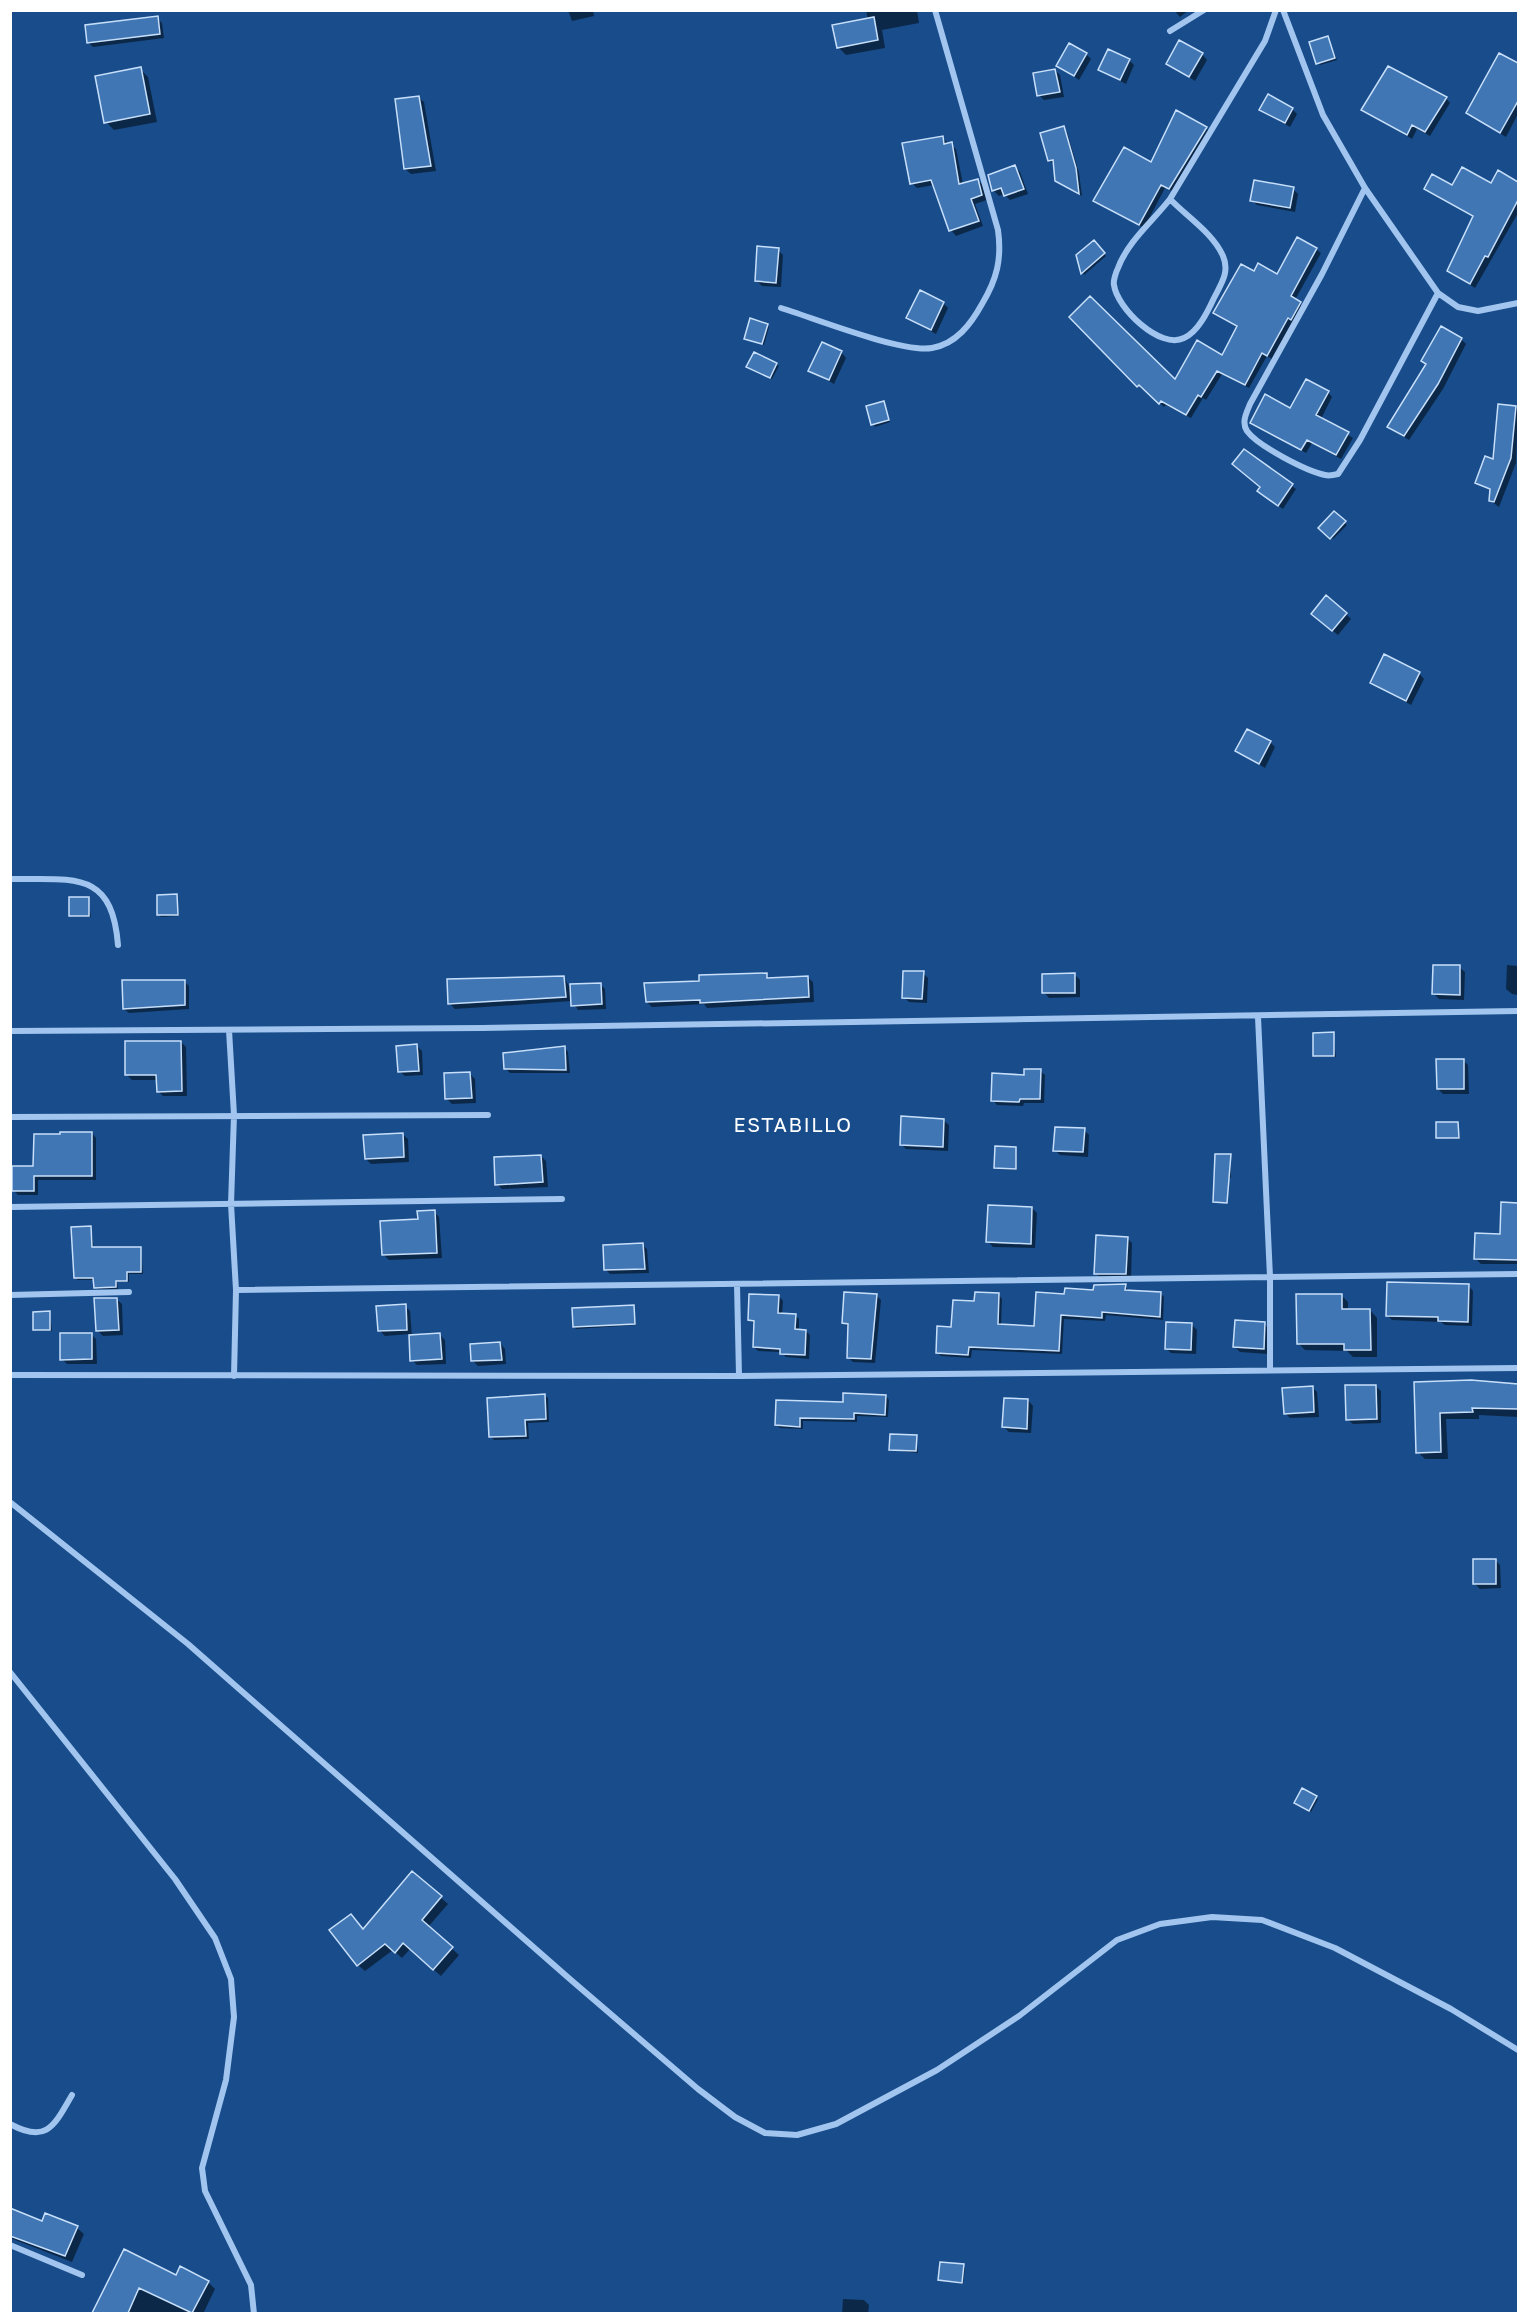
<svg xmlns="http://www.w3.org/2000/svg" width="1529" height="2324" font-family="'Golos Text',sans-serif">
<rect width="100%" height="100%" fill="#184c8a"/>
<path fill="#0007" d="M568,10H593L594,16L572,21Z
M866,10H917L919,23L882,30L885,48L846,55L838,47L868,20Z
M1174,10H1189L1180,17Z
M157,18L162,23L164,38L93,47L88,42Z
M1328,38L1337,60L1320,65L1318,63Z
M1086,54L1091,59L1079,80L1057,65Z
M1202,54L1207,60L1195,81L1168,63Z
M1500,55L1518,65V114L1506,137L1468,113Z
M1129,60L1134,65L1126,84L1100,70Z
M140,69L148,77L157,122L114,130L106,122Z
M1055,70L1060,75L1064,97L1044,100L1039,95Z
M418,97L424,102L436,171L411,174L405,169Z
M1446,98L1450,103L1430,136L1417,129L1412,139L1363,110Z
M1292,109L1297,114L1290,127L1261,110Z
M1063,128L1067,132L1079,173L1082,196L1056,180L1055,164L1049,161Z
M1206,128L1210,132L1174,192L1165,188L1144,228L1094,201Z
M942,138L956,149L963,184L977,180L983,185L987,200L975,204L983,226L956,236L951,230L934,185L917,188L912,183Z
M1015,167L1020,172L1028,194L1010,200L1004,194L999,196L994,191L990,176Z
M1499,172L1518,183V213L1475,288L1449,271L1474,217L1426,189L1492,185Z
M1293,189L1298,194L1295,212L1257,205L1252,200Z
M1094,242L1106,256L1084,275L1078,256Z
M1316,249L1321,253L1295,300L1304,307L1272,359L1267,356L1249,388L1222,374L1206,400L1203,398L1191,418L1166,405L1164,407L1144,388L1143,390L1071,317L1175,382L1223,357L1238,327L1215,312L1255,273L1278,276Z
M778,250L783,255L781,287L762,286L757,281Z
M943,303L948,308L936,334L908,318Z
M767,325L769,327L764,345L745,338Z
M1461,339L1466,344L1443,389L1409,440L1394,431L1389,427L1427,365L1423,361Z
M841,352L846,358L834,384L810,370Z
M754,354L779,366L772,379L750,369Z
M1328,392L1332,397L1321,419L1353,438L1341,459L1312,443L1306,453L1252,422L1291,411Z
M883,403L890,422L875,427L868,407Z
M1516,407L1518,410L1516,463L1499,507L1491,501L1492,491L1477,483L1494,461Z
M1244,451L1296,489L1283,509L1262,495Z
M1334,513L1347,525L1333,539L1321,528Z
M1346,614L1351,619L1338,635L1318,619Z
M1419,673L1424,679L1411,705L1371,682Z
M1270,742L1275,747L1265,768L1237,751Z
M176,896L179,916L161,917L159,915Z
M88,898L91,917H73L71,915Z
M1507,965L1518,966V995L1512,994L1506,989Z
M1459,967L1465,972L1464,1000L1439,999L1434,994Z
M923,973L928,978L927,1003L909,1002L904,997Z
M766,974L771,979L807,977L813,982L814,1002L707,1008L704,1004L652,1007L647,1002L701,982Z
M1075,975L1080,980V997L1049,998L1044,992Z
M564,977L569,986L600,984L605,989L606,1009L578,1010L572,1001L455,1009L450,1004Z
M184,981L189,986V1009L129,1013L124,1009Z
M1333,1034L1336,1057H1317L1315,1055Z
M181,1042L186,1047L187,1096H163L158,1091V1080H132L127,1075Z
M417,1046L422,1051L423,1075L405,1076L399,1071Z
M565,1048L568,1052L570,1073H510L506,1069Z
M1463,1060L1468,1065L1469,1094H1443L1438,1089Z
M1040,1071L1045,1075L1044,1103H1024L1023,1106L997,1105L993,1100L1025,1076Z
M470,1074L475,1079L476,1103L452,1104L447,1099Z
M943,1120L949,1125L948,1151L906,1149L901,1144Z
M1458,1123L1460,1139L1437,1138Z
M1084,1130L1089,1135L1088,1157L1060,1155L1055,1150Z
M92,1133L96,1138V1180H38V1195H18L13,1190L35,1167Z
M402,1134L408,1139L409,1162L371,1164L366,1159Z
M1016,1149L1017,1170L998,1169L995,1167Z
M541,1156L546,1161L548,1187L502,1189L497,1184Z
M1230,1156L1231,1178L1217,1177Z
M1502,1204H1518V1264H1481L1476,1259L1502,1235Z
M1032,1208L1037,1213L1035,1248L993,1247L988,1241Z
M434,1212L439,1217L442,1258L389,1260L384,1255L419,1220Z
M91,1228L94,1249H141L143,1274H129V1282H117L118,1289H98L95,1280H78L75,1278Z
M1127,1238L1132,1243L1131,1278L1101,1279L1096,1273Z
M642,1245L647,1249L649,1273L610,1274L606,1270Z
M1468,1285L1473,1291L1472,1326L1445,1325L1441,1322L1392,1320L1387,1315Z
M1125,1286L1129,1292L1160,1293L1164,1297L1163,1320L1106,1315L1105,1321L1064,1319L1062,1354L972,1350L971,1358L941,1356L938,1353L953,1329L976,1303L999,1295L1002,1299L1001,1326L1036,1328L1066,1295Z
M876,1295L881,1300L875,1363L853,1362L848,1357L849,1328L844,1323Z
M1341,1295L1348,1302V1311L1370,1310L1377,1318V1357H1353L1347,1351L1305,1350L1298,1343Z
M779,1296L783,1301L782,1314L795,1315L799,1319V1331H806L810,1335L809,1359L786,1357L781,1352L758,1351L754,1347L755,1324L749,1320Z
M116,1299L122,1304L123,1335L103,1336L98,1331Z
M405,1306L410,1311L412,1336L440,1335L445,1340L446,1364L417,1365L412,1360L410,1334L385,1336L379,1330Z
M633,1307L636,1325L576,1329L574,1327Z
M50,1313L52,1331H37L34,1329Z
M1264,1324L1269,1329L1268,1354L1240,1352L1235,1347Z
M1192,1325L1197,1330L1196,1354L1171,1353L1166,1348Z
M91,1334L96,1339L97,1364H67L62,1359Z
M500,1343L505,1349L506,1364L478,1366L473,1361Z
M1416,1383L1518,1386V1417L1479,1415V1419H1446L1448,1459H1425L1418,1452Z
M1375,1386L1381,1391V1423L1353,1424L1347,1419Z
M1312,1387L1317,1392L1319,1417L1290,1418L1285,1413Z
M544,1395L548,1398L549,1422L528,1423L529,1439L494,1440L491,1436Z
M886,1396L889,1400L888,1417L857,1416V1422L803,1421V1429L780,1428L776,1425L844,1403Z
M1028,1400L1033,1406L1031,1433L1009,1432L1004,1427Z
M916,1437L918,1453L891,1450Z
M1495,1560L1500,1565L1501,1588L1480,1589L1475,1584Z
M1316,1797L1318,1799L1311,1812L1298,1805Z
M412,1873L448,1904L428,1927L459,1955L441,1976L410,1949L402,1958L393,1950L365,1971L358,1965L363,1930Z
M10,2209L44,2224L77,2228L84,2234L72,2262L10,2238Z
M125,2251L176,2277L208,2282L215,2289L203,2314H95Z
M963,2266L965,2268L963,2284L939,2280Z
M843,2299L864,2300L869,2305L868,2314H842Z"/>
<path fill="#4076b3" stroke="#c7dffa" stroke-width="1.5" d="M158,16L160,34L87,43L85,25Z
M874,17L878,40L837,48L832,25Z
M1328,36L1335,58L1316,64L1309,42Z
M1179,40L1203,53L1189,77L1166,64Z
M1069,43L1087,53L1074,76L1056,66Z
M1108,49L1130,59L1120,80L1098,70Z
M1499,53L1518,63V101L1500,133L1466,113Z
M1388,66L1447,97L1425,132L1412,125L1407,135L1361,110Z
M141,67L150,114L104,123L95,76Z
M1055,69L1060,92L1037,96L1033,73Z
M1268,94L1293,108L1285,123L1259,110Z
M419,96L431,166L404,169L395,99Z
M1176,110L1207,127L1169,189L1161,185L1139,225L1093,201L1124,147L1151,162Z
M1064,126L1076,168L1079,194L1055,181L1053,160L1048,161L1040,133Z
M943,136L944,144L952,142L959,184L978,179L982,195L971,199L979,221L949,231L931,180L910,184L902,143Z
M1015,165L1024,189L1004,196L1001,188L992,191L988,175Z
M1462,167L1491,183L1498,170L1518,182V200L1488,257L1485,256L1470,284L1447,271L1473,216L1424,189L1432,174L1452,185Z
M1254,180L1294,187L1290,208L1250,201Z
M1297,237L1317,248L1291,296L1301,302L1291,320L1288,318L1267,356L1262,353L1245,385L1217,371L1201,397L1198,395L1186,415L1161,401L1159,404L1139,385L1137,387L1069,317L1090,296L1175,379L1197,340L1222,355L1237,326L1213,313L1241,264L1254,271L1258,263L1277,274Z
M1094,240L1105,253L1081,274L1076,255Z
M757,246L779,248L776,283L755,281Z
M920,290L944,302L931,330L906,318Z
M750,318L768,324L762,344L744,339Z
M1441,326L1462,338L1438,384L1404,436L1387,427L1426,364L1421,361Z
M822,342L842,351L829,380L808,371Z
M754,352L777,363L770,378L746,367Z
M1306,379L1329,391L1316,415L1349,432L1336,455L1307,440L1301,450L1250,423L1265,394L1290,408Z
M884,401L889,420L871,425L866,406Z
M1498,404L1516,406L1511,458L1494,502L1489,501L1490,489L1475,483L1485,456L1493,459Z
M1244,449L1293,484L1278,506L1257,491L1260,487L1232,464Z
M1334,511L1346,521L1330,539L1318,528Z
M1326,595L1347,613L1332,631L1311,614Z
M1384,654L1420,672L1406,701L1370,683Z
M1247,729L1271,741L1259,764L1235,751Z
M177,894L178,915H157V895Z
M69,897H89V916H69Z
M1433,965H1460V995L1432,994Z
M903,971H924L922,999L902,998Z
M767,973V978L808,976L809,997L700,1003V1000L646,1002L644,983L699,981V975Z
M1075,973V993H1042V974Z
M564,976L566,997L448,1004L447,979Z
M122,980H185V1005L123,1009Z
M601,983L602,1004L571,1006L570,984Z
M1334,1032V1056H1313V1033Z
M125,1041H181L182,1091L157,1092L156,1075H125Z
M417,1044L419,1071L398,1072L396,1046Z
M565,1046L566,1070L504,1069L503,1053Z
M1436,1059H1464V1089H1437Z
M1024,1069H1041L1040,1099H1020L1019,1102L991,1101L992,1073L1024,1075Z
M470,1072L472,1098L445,1099L444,1073Z
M901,1116L944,1119L943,1147L900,1145Z
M1436,1122H1458L1459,1138H1436Z
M1055,1127L1085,1128L1083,1152L1053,1151Z
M60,1132H92V1176H34V1191H12V1166H33L34,1134H60Z
M403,1133L404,1157L365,1159L363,1135Z
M995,1146L1016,1147V1169L994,1168Z
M1215,1154H1231L1227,1203L1213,1202Z
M541,1155L543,1182L495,1185L494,1157Z
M1501,1202L1518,1203V1260L1474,1259L1475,1233L1500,1234Z
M988,1205L1032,1207L1031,1244L986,1242Z
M435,1210L437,1253L382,1255L380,1221L418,1219L417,1211Z
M91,1226L92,1247H141V1272H127V1281H116V1287L94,1288L93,1278H74L71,1227Z
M1096,1235L1128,1237L1126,1274H1094Z
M643,1243L645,1269L604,1270L603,1245Z
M1387,1282L1469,1284L1468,1322L1438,1321V1317L1386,1316Z
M1126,1284L1125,1290L1161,1292L1160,1317L1102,1312V1318L1061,1315L1059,1351L969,1347L968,1355L936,1353L937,1326L951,1327L953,1300L974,1301L975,1292L999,1293L998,1324L1034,1326L1036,1292L1064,1294L1065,1288L1093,1290L1094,1285Z
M844,1292L877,1294L871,1359L847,1358L848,1324L842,1323Z
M749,1294L779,1295L778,1313L796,1314L795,1329L806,1330L805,1355L780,1354V1349L753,1347L754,1321L748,1320Z
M1296,1294H1342V1309H1370L1371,1350H1344V1344H1297Z
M94,1298H117L119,1330L96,1331Z
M406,1304L407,1330L378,1331L376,1306Z
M634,1305L635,1324L573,1327L572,1308Z
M50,1311V1330H33V1312Z
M1235,1320L1265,1322L1264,1349L1233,1347Z
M1166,1322L1192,1323L1191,1350L1165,1349Z
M60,1333H92V1359L60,1360Z
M440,1333L442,1359L410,1361L409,1335Z
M500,1342L502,1360L471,1361L470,1344Z
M1471,1380L1518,1384V1409L1472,1408L1473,1412L1440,1413L1441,1452L1416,1453L1414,1382Z
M1345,1385H1376L1377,1419L1346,1420Z
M1313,1386L1314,1412L1284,1414L1282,1388Z
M843,1393L886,1395L885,1415L854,1413V1419L800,1418V1427L775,1425L776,1400L843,1402Z
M545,1394L546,1419L525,1420L526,1436L489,1437L487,1398Z
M1004,1398L1028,1399L1027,1429L1002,1427Z
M890,1434L917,1435L916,1451L889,1450Z
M1473,1559H1496V1584H1473Z
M1302,1788L1317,1796L1309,1811L1294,1803Z
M412,1871L442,1896L422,1920L453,1947L433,1970L403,1943L395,1953L385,1944L357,1966L329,1930L351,1914L363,1929Z
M10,2208L42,2221L45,2213L78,2226L65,2256L10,2236Z
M124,2249L176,2275L180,2266L209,2281L192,2313L139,2288L128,2313H92Z
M940,2262L964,2264L962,2283L938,2280Z"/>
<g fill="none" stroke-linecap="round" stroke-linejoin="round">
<path stroke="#a1c5ee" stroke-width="6" d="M1283,10L1323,115L1365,188L1438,293L1458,307L1478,311L1518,303
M1170,31L1204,10
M1365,188L1322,274L1250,404C1247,412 1241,422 1247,431C1258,446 1306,471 1325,475C1329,476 1334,475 1338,474L1360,440L1438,293
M1170,199C1153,221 1128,241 1118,268C1116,272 1113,281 1114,285C1117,308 1160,350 1184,338C1198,332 1208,311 1214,298C1221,284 1230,272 1223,256C1213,233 1186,216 1170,199L1265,41L1276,10
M781,308C814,318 901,353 932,348C956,344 971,324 982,304C997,279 1002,259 998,230L935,10
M10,879C73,880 112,869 118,945
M1258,1017L1270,1277V1370
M229,1030L234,1115L231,1204L236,1290L234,1376
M10,1031L482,1028L1518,1011
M10,1117L488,1115
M10,1207L562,1199
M737,1284L739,1376
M236,1290L1518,1274
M10,1295L129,1292
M10,1375L739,1376L1518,1368
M10,1502L188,1644L571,1980L698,2089L735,2117L765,2133L797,2135L836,2124L937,2070L1019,2016L1117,1940L1160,1924L1212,1917L1262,1920L1335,1948L1451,2009L1518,2050
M10,1672L175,1879L215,1938L231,1979L234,2017L226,2080L202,2168L205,2191L251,2285L254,2314
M10,2124C47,2144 54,2126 72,2095
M10,2245L82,2275"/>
</g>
<g text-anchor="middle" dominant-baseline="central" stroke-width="6" stroke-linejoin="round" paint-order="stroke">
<g font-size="20" letter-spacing="1.5" fill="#fff" stroke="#184c8a">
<text x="793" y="1124">ESTABILLO</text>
</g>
</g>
<rect width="1529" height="2324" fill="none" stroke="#ffffff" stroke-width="24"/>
</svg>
